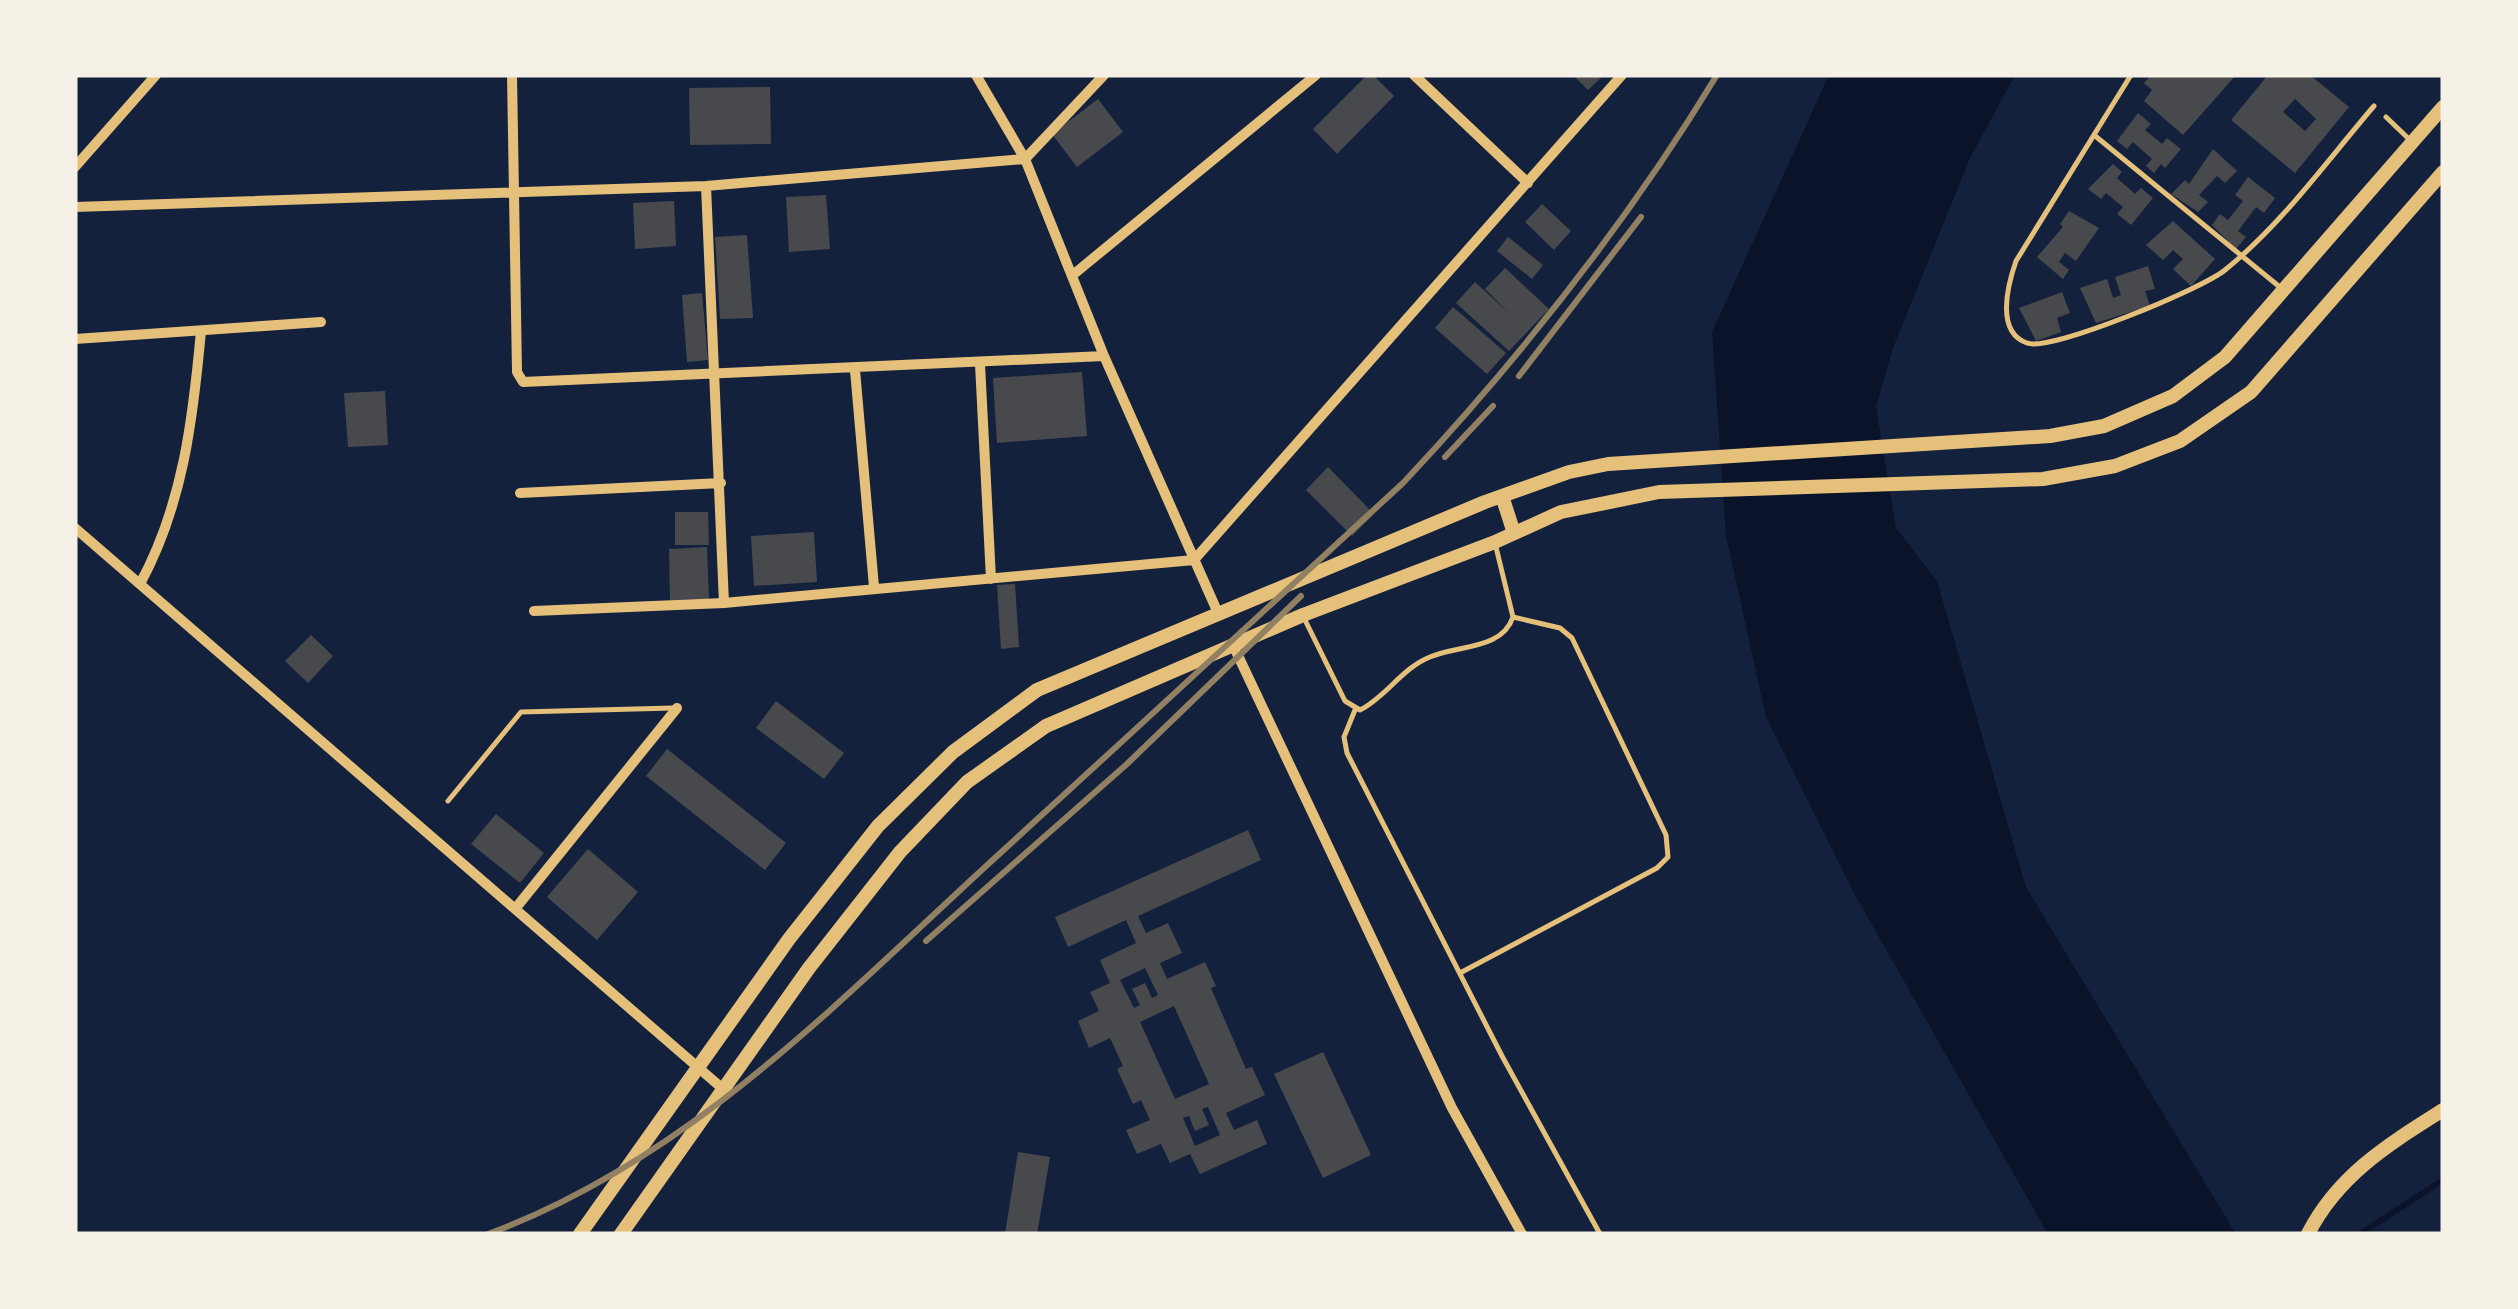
<svg xmlns="http://www.w3.org/2000/svg" width="2518" height="1309" font-family="'IBM Plex Sans',sans-serif">
<rect width="100%" height="100%" fill="#14213d"/>
<path fill="#0b132b" d="M1829,75H2015L1970,158L1893,348L1876,407L1896,528L1937,581L2026,887L2236,1234H2048L1855,895L1766,717L1726,536L1712,332Z"/>
<g fill="none" stroke-linecap="round" stroke-linejoin="round">
<path stroke="#0b132b" stroke-width="6" d="M2360,1234L2443,1180"/>
</g>
<path fill="#48494c" fill-rule="evenodd" d="M1367,75H1373L1394,96L1337,154L1313,129Z
M1573,75H1604L1588,90Z
M2151,75H2236L2183,135L2144,101L2152,90L2144,83Z
M2268,75H2310L2349,107L2295,173L2231,120ZM2295,99L2316,119L2305,131L2283,112Z
M770,87L771,144L690,145L689,88Z
M1098,99L1123,132L1077,167L1052,134Z
M2138,113L2151,124L2145,130L2162,144L2167,138L2181,149L2165,168L2161,164L2154,173L2146,166L2152,159L2133,142L2127,149L2117,141Z
M2213,149L2237,171L2225,183L2217,176L2199,195L2208,202L2198,212L2171,194L2185,180L2189,184Z
M2113,164L2122,172L2117,178L2135,194L2141,188L2153,198L2131,225L2117,214L2123,207L2106,193L2101,199L2088,189Z
M2248,177L2275,198L2264,213L2256,207L2238,231L2246,237L2236,249L2212,225L2220,214L2228,220L2243,201L2235,195Z
M826,195L830,249L789,252L786,197Z
M674,201L676,246L635,249L633,203Z
M1542,204L1571,231L1554,250L1525,222Z
M2069,211L2099,228L2076,261L2065,253L2059,262L2069,270L2063,279L2037,257L2063,227L2060,224Z
M2173,221L2215,259L2191,286L2173,269L2183,259L2173,250L2163,260L2146,245Z
M747,235L753,318L720,319L715,237Z
M1508,237L1543,265L1532,279L1497,251Z
M2148,266L2155,289L2145,291L2150,306L2096,323L2080,288L2107,279L2113,298L2121,295L2115,277Z
M1505,268L1549,309L1509,351L1456,303L1475,282L1510,314L1485,289Z
M2062,292L2070,313L2057,318L2061,332L2036,341L2019,308Z
M702,293L708,360L687,362L682,295Z
M1453,307L1506,353L1487,374L1435,328Z
M1082,372L1087,436L997,443L993,378Z
M385,391L388,445L348,447L344,393Z
M1328,467L1374,514L1352,536L1306,490Z
M675,512H708L709,545H675Z
M814,532L817,582L754,586L751,536Z
M707,547L709,599L670,600L669,549Z
M1015,584L1019,647L1001,649L997,585Z
M311,635L333,656L308,683L285,661Z
M776,701L844,753L824,779L756,728Z
M667,749L786,843L765,870L646,776Z
M496,814L544,853L520,883L471,844Z
M1248,830L1261,860L1138,916L1146,933L1168,923L1182,953L1160,963L1167,979L1205,962L1216,986L1211,988L1246,1069L1252,1067L1265,1095L1226,1113L1234,1130L1257,1120L1267,1144L1200,1174L1190,1154L1170,1163L1161,1144L1137,1154L1126,1130L1150,1120L1141,1100L1133,1104L1117,1069L1123,1066L1110,1038L1089,1048L1078,1021L1099,1011L1090,992L1110,983L1100,960L1136,943L1126,920L1068,947L1055,917ZM1145,968L1158,995L1152,998L1145,983L1132,989L1140,1005L1134,1008L1120,980ZM1174,1006L1209,1084L1175,1099L1140,1022ZM1208,1107L1220,1135L1195,1146L1183,1118L1189,1116L1195,1131L1209,1125L1202,1109Z
M588,849L638,892L597,940L547,897Z
M1323,1052L1371,1155L1323,1178L1274,1074Z
M1018,1152L1050,1157L1037,1234H1005Z"/>
<g fill="none" stroke-linecap="round" stroke-linejoin="round">
<path stroke="#e5c07b" stroke-width="5" d="M2131,75L2016,261C2008,284 1995,332 2027,343C2050,352 2202,289 2225,270C2282,224 2326,162 2374,106
M2386,117L2410,140
M2094,135L2281,288
M1304,618L1345,701L1360,710C1386,697 1402,668 1430,657C1458,645 1502,650 1513,617L1495,543
M1355,710L1344,737L1347,753L1502,1056L1600,1234
M448,801L521,712L673,708
M1460,973L1657,868L1668,857L1666,835L1572,638L1560,628L1513,617"/>
<path stroke="#e5c07b" stroke-width="10" d="M512,75L517,372L523,382L1104,356
M976,75L1025,159L1104,356L1218,613
M1414,75L1528,183
M75,167L156,75
M706,186L724,603
M75,207L706,186L1025,159L1104,75
M1074,274L1316,75
M75,339L321,322
M980,364L991,579
M855,370L874,587
M520,493L721,483
M75,528L723,1089
M140,584C183,505 193,419 201,331
M534,611L724,603L1194,560L1622,75
M1233,645L1452,1108L1522,1234
M515,909L677,708"/>
<path stroke="#e5c07b" stroke-width="14" d="M1502,496L1514,533
M580,1234L789,939L878,826L953,752L1037,690L1485,502L1569,472L1608,464L2050,436L2104,426L2173,396L2225,357L2443,107
M621,1234L809,968L900,852L967,782L1046,726L1303,615L1495,542L1561,512L1659,492L2043,479L2115,466L2180,441L2251,392L2443,172
M2308,1234C2338,1175 2389,1144 2443,1110"/>
<path stroke="#918062" stroke-width="6" d="M1519,376L1641,217
M1445,457L1493,406
M926,941L1127,764L1301,596
M488,1234C685,1161 832,1008 984,868C1124,740 1263,612 1403,483C1521,357 1627,223 1717,75"/>
</g>
<rect width="2518" height="1309" fill="none" stroke="#f6f1e7" stroke-width="155"/>
</svg>
